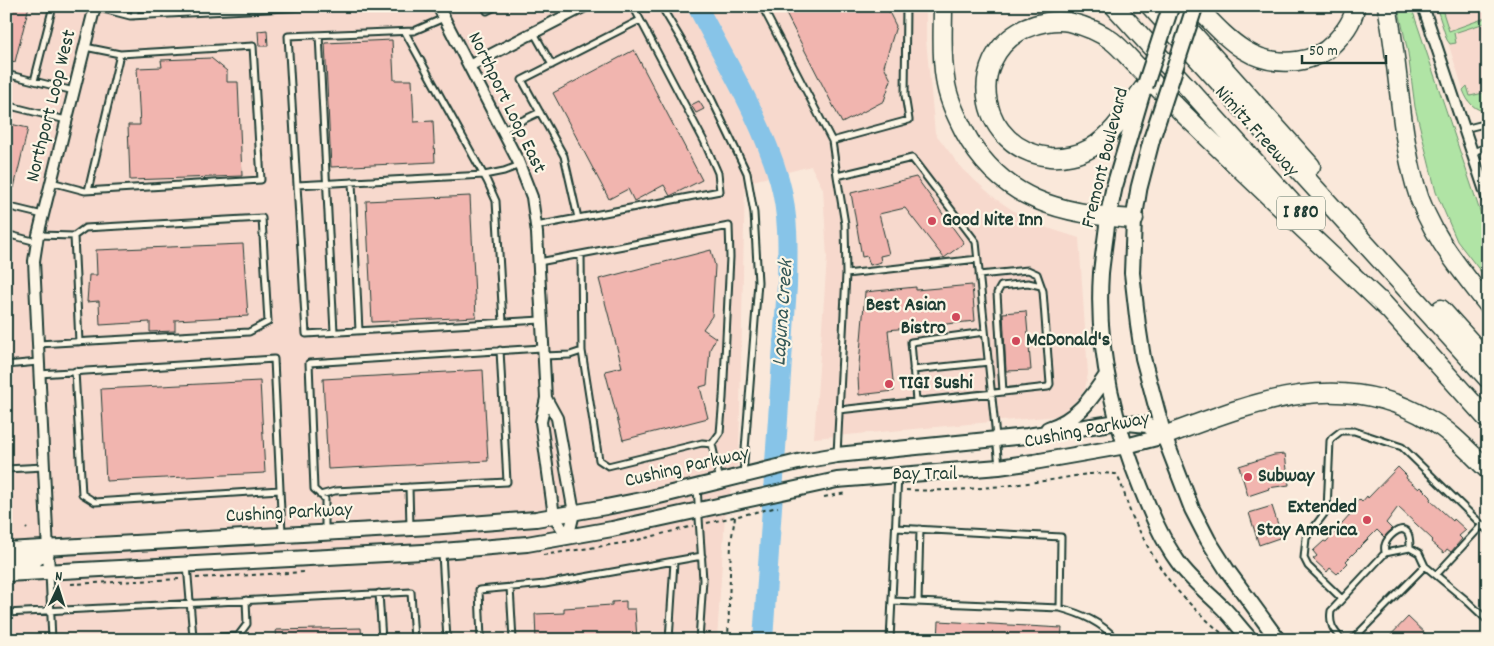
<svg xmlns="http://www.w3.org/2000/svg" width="1494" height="646" font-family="Dekko,sans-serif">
<rect width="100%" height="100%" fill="#fae8da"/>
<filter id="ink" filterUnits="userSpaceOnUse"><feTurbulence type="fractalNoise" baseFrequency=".02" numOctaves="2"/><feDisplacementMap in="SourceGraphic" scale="10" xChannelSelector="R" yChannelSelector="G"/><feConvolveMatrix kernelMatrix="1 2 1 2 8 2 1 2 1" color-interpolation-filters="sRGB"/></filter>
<g filter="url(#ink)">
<path fill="#f7d9cd" d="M6,6H926V40L935,133L963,170L996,199L1032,223L1079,238L1088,374L1085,389L1074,403L1058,416L814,438L827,258L823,189L811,166L745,183L739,455L725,516L717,640H6Z
M1436,6H1488V112L1476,109L1471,105L1465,95Z"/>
<path fill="#b0e4a5" stroke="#68906c" d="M1398,6H1411L1488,235V281L1457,241L1436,192L1415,107L1408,53Z
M1436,6H1441L1449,31L1488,17V22L1454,33L1456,43L1450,44L1447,40Z
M1467,86L1470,96L1488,92V112C1474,110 1468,103 1463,90Z"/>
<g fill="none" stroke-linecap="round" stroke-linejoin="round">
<path stroke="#87c4e8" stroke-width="20" d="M697,6C726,62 761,118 779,179C789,214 788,250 787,286L763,640"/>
</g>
<path fill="#f1b5af" stroke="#1f3d34" d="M6,6H29L15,62L6,59Z
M782,6H886L896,26L884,66L891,80L884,101L842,123Z
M267,30L268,46H259L258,31Z
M392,40L394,80H412L414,122L433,121L435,162L331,167L325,43Z
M634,50L702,180L670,196L664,185L634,201L628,189L609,199L553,93Z
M211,58L227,71V82H238L242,176L130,180L128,125H140L137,68L162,67L161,60Z
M699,101L704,109L696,113L691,105Z
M6,123L28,128L14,188L6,187Z
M916,177L964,243L944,258L905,208L879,214L889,254L880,256L881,262L870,265L867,256L862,257L851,193Z
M470,196L476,317L372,322L366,201Z
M243,244L248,316L175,320V331L150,332V322L100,325L99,301L87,302L89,275H97L96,250Z
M711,250L715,266L712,316L703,329L716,338L710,349L707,385L700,387L708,418L623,440L605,371L622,367L599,279Z
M972,285L975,321L888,330L894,391L859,395L858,377L865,292L916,287V290Z
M1026,311L1031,370L1006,371L1003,313Z
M483,370L488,461L328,469L323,379Z
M260,381L265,473L106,481L101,389Z
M1285,454L1289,485L1268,488L1269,489L1248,496L1239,466L1274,455Z
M1398,467L1407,476L1406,478L1419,489L1421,487L1431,497L1430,500L1453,521L1454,519L1466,530L1459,536L1462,539L1451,552L1447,549L1444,553L1431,542L1433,540L1398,507L1386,523L1392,529L1384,537L1377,530L1346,561L1348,563L1337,574L1330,568L1327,572L1313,559L1317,556L1313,551L1324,541L1326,542L1351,514L1349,512L1359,499L1362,502L1367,496L1368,498Z
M1272,506L1282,537L1259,545L1249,513Z
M626,601V609H635L637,640H536L535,614L564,613V608L612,605V602Z
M1408,617L1432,640H1386Z
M939,621L1062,628L1061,640H938Z
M361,628L362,640H277L276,630Z"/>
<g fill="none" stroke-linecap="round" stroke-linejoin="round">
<defs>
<path id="service" d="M485,6L487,11L497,6
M661,6L691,56L747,173L754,213L758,282L743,475
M762,6L832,141L909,120L905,95L906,6
M95,7L130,16L325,6
M134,16L136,6
M444,18L414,31L288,36L306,334L541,320
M405,32L487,181L496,201L503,322
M534,33L552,65
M319,35L334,332
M6,74L74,91
M34,81L53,6
M6,105L66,120
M1464,129L1488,123
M502,130L540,112
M832,141L837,176
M1472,152L1488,147
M51,182L85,191L261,180L253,46L120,54L85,47
M352,182L359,331
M297,185L484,175L504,171L520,165
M88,191L120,54
M6,206L43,215
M578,218L564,156L522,80L640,20
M536,226L720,191L718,173L704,141L633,6
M6,234L37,242
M74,236L79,342
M581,254L582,351L599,460L608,466L702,443L712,444
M539,262L729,226L730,257L723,398L720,433L712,444L720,481
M846,274L978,259
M38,344L249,332L268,322L262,218L85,228L74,236L38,235
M543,356L570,355L582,351
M6,365L38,362
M913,370L989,362
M75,371L82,494L95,502L280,490
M39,374L274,359L282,533
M1003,392L997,293L1001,286L1028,283L1041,286
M916,401L911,342L985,332
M839,410L1048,387L1050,384L1043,291L1037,274L1028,270L979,275
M837,454L846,274L845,224L837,176L912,158L976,242L999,466
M6,469L44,467
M409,487L410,527
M697,487L703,580L699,640
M6,489V503
M320,495L335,491L507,482L500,350
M1482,525L1488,531
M896,528L1061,537L1060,608
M325,531V499L314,489L309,363L542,348
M442,553L447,640
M1385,553C1385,550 1384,547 1385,545C1387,538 1400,524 1407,532C1410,535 1410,543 1410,548
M187,565L193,637
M49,572L52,640
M510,587L513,640
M379,593L382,640
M1341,598L1308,566L1304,558L1306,538L1327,510L1330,441L1332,438L1341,431H1354L1402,447L1482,525L1436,575
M892,601L1060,608C1082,614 1101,622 1117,640
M918,602L920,529
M6,613L411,592L414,640
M140,640L238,636L247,624L246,600
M481,640L479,590L545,584L702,556
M669,640L674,562
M890,640L898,475
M1235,640L1243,633
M1342,640C1333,630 1329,624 1331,611L1385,553L1410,548L1419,553L1425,566
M1352,640L1425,566L1466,600L1488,621"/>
<path id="minor" d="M438,6L518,161L532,197L537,233L546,398L541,422L554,516L568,538
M1423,6L1488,200
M469,66L585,6
M546,398L557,418L574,513L568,538
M49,572L34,261L38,235L95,6"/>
<path id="secondary" d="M1108,217C1106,236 1103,254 1101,273C1096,347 1113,420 1141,488C1151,513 1162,540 1178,562C1191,580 1208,593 1223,608C1233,618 1241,630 1251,640
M1134,219L1132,273L1138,325L1143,358L1164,436L1192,509L1208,540L1227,570L1278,640
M1048,429C1077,420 1091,399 1107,375
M6,550L430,527L536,519L606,507L651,498L802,461L837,455L1027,436L1118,422L1147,425L1164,436
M6,562L35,560L48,548
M6,574L442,551L527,544L612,529L837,480L999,467L1034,462L1126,446L1164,436"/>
<path id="primary" d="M1108,217L1114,188L1142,93
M1134,219L1139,188L1152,138"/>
<path id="motorway" d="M943,6C943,30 941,55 945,78C947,97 956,115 964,131C1001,201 1062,214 1134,219
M1114,6L1295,206
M1150,6L1488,379
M1168,6L1311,166
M1196,6C1226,37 1250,67 1297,61C1311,59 1325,53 1334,43C1344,33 1354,20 1355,6
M1387,6C1399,65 1399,126 1415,184C1427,230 1459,268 1488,305
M1145,86C1129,107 1115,134 1091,148C1079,155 1063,158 1050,157C981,150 962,61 1024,29C1037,23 1055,19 1069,22C1085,26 1099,31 1112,41C1121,48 1129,58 1137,66C1156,86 1175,106 1195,125C1259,188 1324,248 1389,310
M1381,301L1488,420
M1441,309L1488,361
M1164,436C1252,403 1341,366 1430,420C1452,432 1470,453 1488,470"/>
</defs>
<use href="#service" stroke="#1f3d34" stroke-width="9"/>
<use href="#minor" stroke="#1f3d34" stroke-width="14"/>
<use href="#secondary" stroke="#1f3d34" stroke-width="18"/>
<use href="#primary" stroke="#1f3d34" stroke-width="19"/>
<use href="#motorway" stroke="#1f3d34" stroke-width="21"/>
<path stroke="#1f3d34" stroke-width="2" stroke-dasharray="4 4" stroke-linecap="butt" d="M906,490C952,492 998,487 1044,481C1068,478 1091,471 1116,474C1125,489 1126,505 1134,520C1145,542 1157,565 1172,584C1188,604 1208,621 1227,638
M824,497L846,493
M707,523L778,507
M26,528L27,529
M543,555L630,542L693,526
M196,578L306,572
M71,584L181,579
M728,640L731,542L735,517"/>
<use href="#service" stroke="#fcf5e5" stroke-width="5"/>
<use href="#minor" stroke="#fcf5e5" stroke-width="10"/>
<use href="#secondary" stroke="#fcf5e5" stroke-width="14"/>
<use href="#primary" stroke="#fcf5e5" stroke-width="15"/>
<use href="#motorway" stroke="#fcf5e5" stroke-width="18"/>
<defs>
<path id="primary-bridge" d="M1145,86L1171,6
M1152,138L1195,6"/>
</defs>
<use href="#primary-bridge" stroke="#1f3d34" stroke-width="19" stroke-linecap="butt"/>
<use href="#primary-bridge" stroke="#fcf5e5" stroke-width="15"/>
</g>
</g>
<g fill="#d1495b" stroke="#fcf5e5" stroke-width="2">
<circle cx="932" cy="221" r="5"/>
<circle cx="956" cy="317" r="5"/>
<circle cx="1016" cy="341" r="5"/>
<circle cx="889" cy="384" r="5"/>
<circle cx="1248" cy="477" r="5"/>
<circle cx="1367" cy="520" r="5"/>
</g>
<g text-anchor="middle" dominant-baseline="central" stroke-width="4.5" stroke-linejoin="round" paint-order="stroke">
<rect fill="#fcf5e5" stroke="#617469" stroke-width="1" x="1277" y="196.5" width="48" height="33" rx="4"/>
<g font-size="19" font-weight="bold" fill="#1f3d34">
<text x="1301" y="213">I 880</text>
</g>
<g font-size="20" fill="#1f3d34" stroke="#fcf5e5">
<text transform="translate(506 103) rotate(64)">Northport Loop East</text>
<text transform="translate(52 106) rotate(-76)">Northport Loop West</text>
<text transform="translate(1256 132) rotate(48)">Nimitz Freeway</text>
<text transform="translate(1106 158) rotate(-76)">Fremont Boulevard</text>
<text transform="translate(1087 431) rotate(-11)">Cushing Parkway</text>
<text transform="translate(687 468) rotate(-13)">Cushing Parkway</text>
<text x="925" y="475">Bay Trail</text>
<text transform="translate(289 514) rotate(-3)">Cushing Parkway</text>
</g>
<g font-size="20" font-weight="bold" fill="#1f3d34" stroke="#fcf5e5" text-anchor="start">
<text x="942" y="221">Good Nite Inn</text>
<text x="946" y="306" text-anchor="end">Best Asian<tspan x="946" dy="23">Bistro</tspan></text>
<text x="1026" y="341">McDonald's</text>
<text x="899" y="384">TIGI Sushi</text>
<text x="1258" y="477">Subway</text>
<text x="1357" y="508" text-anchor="end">Extended<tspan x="1357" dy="23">Stay America</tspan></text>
</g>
<g font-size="21" font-style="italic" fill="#345858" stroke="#fcf5e5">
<text transform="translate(784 313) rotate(-86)">Laguna Creek</text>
</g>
</g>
<rect width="1494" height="646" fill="none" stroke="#fcf5e5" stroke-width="25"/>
<rect x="12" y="12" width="1469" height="621" fill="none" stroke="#1f3d34" stroke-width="2" filter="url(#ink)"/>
<g transform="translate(58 588) rotate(4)" stroke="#fcf5e5" stroke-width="4" paint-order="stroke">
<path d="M0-4L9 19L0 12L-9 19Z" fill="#1f3d34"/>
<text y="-8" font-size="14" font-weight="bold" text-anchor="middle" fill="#1f3d34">N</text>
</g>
<path d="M1302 55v8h84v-8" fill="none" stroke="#1f3d34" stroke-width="2.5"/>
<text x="1309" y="55" font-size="15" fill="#1f3d34" stroke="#fcf5e5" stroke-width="4" paint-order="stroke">50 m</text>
</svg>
